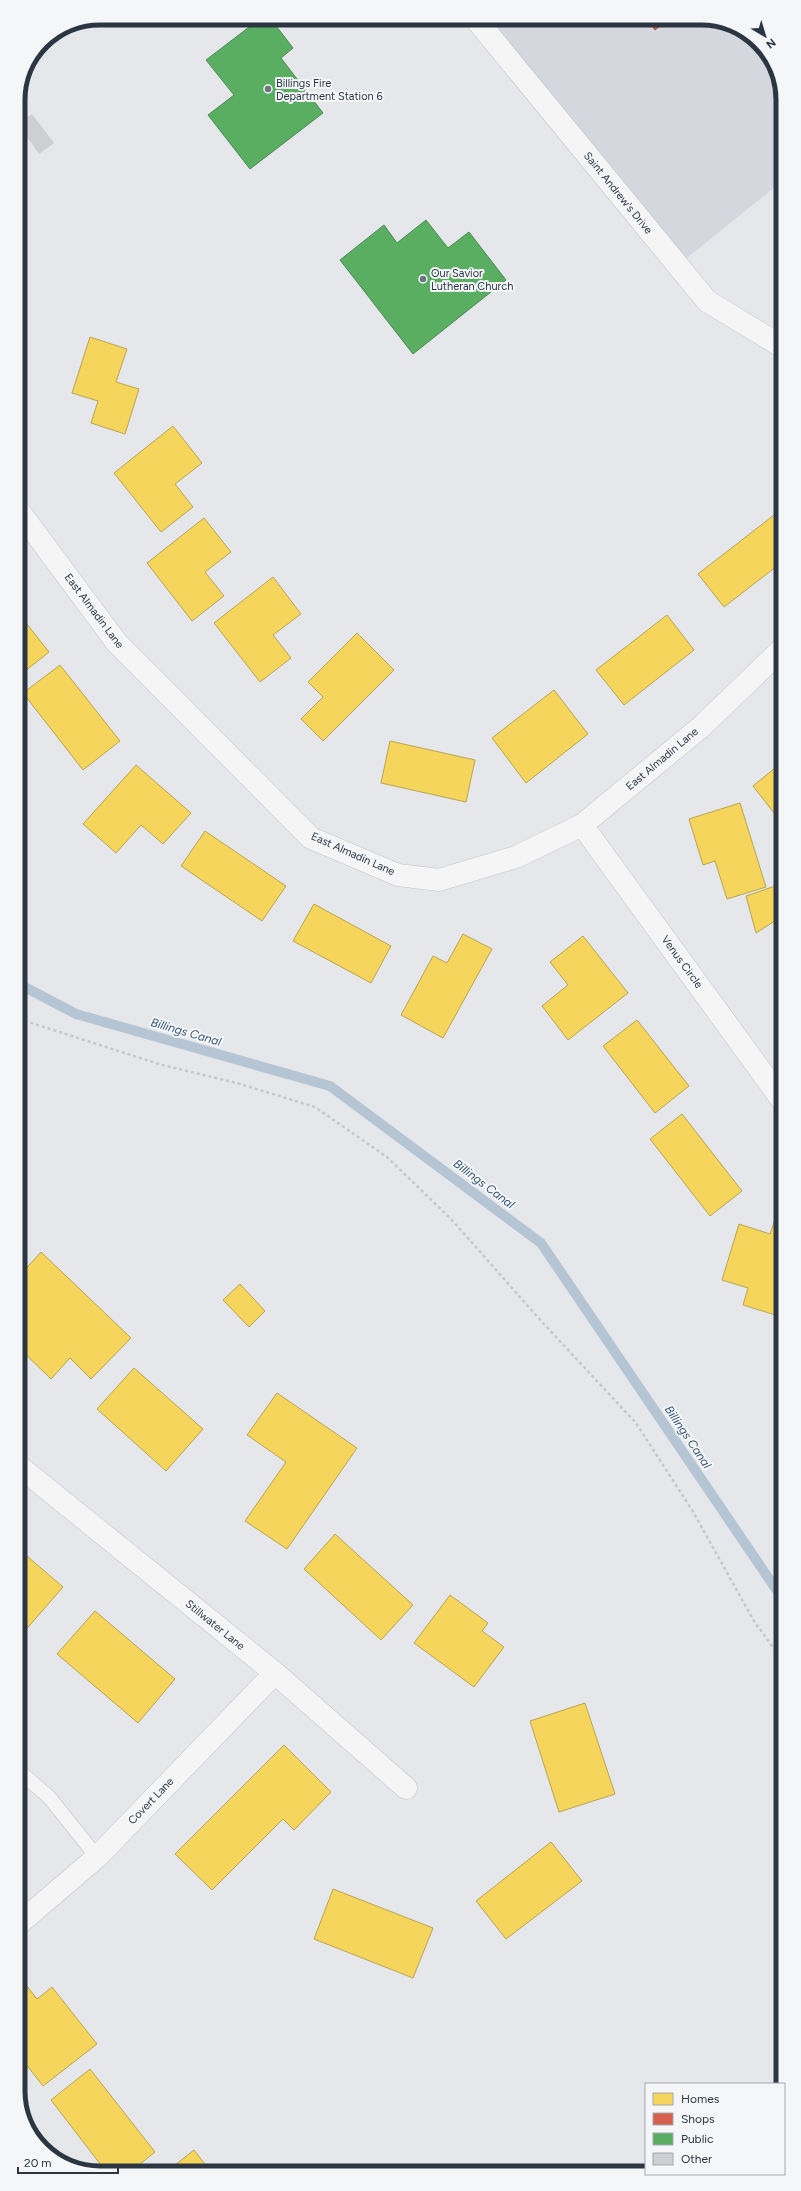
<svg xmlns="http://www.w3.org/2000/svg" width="801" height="2191" font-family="Figtree,sans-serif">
<rect width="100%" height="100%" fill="#e5e7ea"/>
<path fill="#d4d7dd" d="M475,18H706L755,38L780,79V183L678,265Z"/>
<path fill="#f6d55c" stroke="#b9a554" d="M90,337L127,349L116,382L139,389L125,434L91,423L98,401L72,393Z
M173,426L202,463L175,484L193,507L161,532L114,473Z
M774,515L781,523V563L724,607L698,574Z
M204,518L231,552L205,572L224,596L192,621L147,563Z
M273,577L301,614L273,635L291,658L260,682L214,623Z
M19,614L49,652L19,676Z
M667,615L694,650L624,705L596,670Z
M357,633L394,670L323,741L301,719L323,697L308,682Z
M60,665L120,741L83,770L23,693Z
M554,690L588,734L526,783L492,738Z
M390,741L475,760L466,802L381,783Z
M781,763V822L753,786Z
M136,765L191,813L163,844L141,825L116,853L83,824Z
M740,803L766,887L727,899L715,861L703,865L689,819Z
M205,831L286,886L262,921L181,866Z
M781,884V917L756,933L746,896Z
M314,904L391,946L371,983L293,941Z
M463,934L492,949L443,1038L401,1015L433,956L447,963Z
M583,936L628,993L568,1040L542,1006L568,985L550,962Z
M637,1020L689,1086L655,1113L603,1046Z
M682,1114L742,1191L710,1216L650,1139Z
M776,1216L782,1218V1317L743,1305L748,1288L722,1280L739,1224L770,1234Z
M41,1252L131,1338L91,1379L70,1358L51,1379L20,1349V1327L22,1325L20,1323V1275Z
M240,1284L265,1311L249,1327L223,1300Z
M134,1368L203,1429L166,1471L97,1409Z
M277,1393L357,1448L287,1549L245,1521L286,1462L247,1435Z
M335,1534L413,1605L381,1640L304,1569Z
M20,1550L63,1587L23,1633L20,1630Z
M450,1595L488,1623L482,1631L504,1647L474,1687L414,1643Z
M95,1611L175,1679L138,1723L57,1654Z
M585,1703L615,1794L559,1812L530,1721Z
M284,1745L331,1792L294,1830L283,1819L212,1890L175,1854Z
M551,1842L582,1881L506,1939L476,1901Z
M333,1889L433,1928L413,1978L314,1939Z
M23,1981L37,1999L52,1987L97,2044L43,2086L21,2058V1983Z
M90,2069L155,2152L129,2173H107L51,2100Z
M194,2150L211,2172L165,2173Z"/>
<path fill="#d6604d" stroke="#a3534a" d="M646,18H670L655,30Z"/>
<path fill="#5aae61" stroke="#4c8a58" d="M261,18H270L293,48L281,58L323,113L250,169L208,115L234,95L206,60Z
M426,220L448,248L469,232L506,280L413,354L340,260L384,225L397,243Z"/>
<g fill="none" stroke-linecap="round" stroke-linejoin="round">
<path stroke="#b5c5d3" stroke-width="10" d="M19,984L76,1014L330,1086L541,1243L782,1598"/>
</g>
<path fill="#cdcfd2" d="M32,114L54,143L39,154L18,124Z"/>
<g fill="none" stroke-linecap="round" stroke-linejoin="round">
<defs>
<path id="lane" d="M20,1772L49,1797L97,1857"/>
<path id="street" d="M475,18L707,301L781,346
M19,511L117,643L311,838L398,875L439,880L516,857L582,825L701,727L781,650
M582,825L782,1100
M20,1467L275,1673L406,1788
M21,1922L97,1857L275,1673"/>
</defs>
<use href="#lane" stroke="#c3c5c8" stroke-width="15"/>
<use href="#street" stroke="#c3c5c8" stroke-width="23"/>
<path stroke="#c5c8ca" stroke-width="2.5" stroke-dasharray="3 3" stroke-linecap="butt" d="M19,1019L162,1065L237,1083L315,1107L387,1157L451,1219L543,1323L636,1423L692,1510L754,1621L782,1660"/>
<use href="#lane" stroke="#f5f5f6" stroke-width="14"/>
<use href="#street" stroke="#f5f5f6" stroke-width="22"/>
</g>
<g fill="#6d747d" stroke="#f4f6f8" stroke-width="1.5">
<circle cx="268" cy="89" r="4"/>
<circle cx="423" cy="279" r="4"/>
</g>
<g text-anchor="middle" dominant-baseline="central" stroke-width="4" stroke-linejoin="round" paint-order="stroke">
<g font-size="11" fill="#2c3643" stroke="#f4f6f8" text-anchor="start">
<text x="276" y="83">Billings Fire<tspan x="276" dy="13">Department Station 6</tspan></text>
<text x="431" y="273">Our Savior<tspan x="431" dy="13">Lutheran Church</tspan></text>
</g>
<g font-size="11" fill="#2c3643" stroke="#f4f6f8">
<text transform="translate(618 193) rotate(51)">Saint Andrew's Drive</text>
<text transform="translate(94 611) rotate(53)">East Almadin Lane</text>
<text transform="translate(662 759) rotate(-40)">East Almadin Lane</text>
<text transform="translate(353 854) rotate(24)">East Almadin Lane</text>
<text transform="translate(682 962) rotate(54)">Venus Circle</text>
<text transform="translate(215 1625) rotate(39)">Stillwater Lane</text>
<text transform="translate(151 1801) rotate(-46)">Covert Lane</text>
</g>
<g font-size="12" font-style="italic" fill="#385775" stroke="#f4f6f8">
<text transform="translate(186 1032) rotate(16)">Billings Canal</text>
<text transform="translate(484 1184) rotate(37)">Billings Canal</text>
<text transform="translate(688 1437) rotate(56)">Billings Canal</text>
</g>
</g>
<path d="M0 0H801V2191H0ZM100 25H701A75 75 0 0 1 776 100V2091A75 75 0 0 1 701 2166H100A75 75 0 0 1 25 2091V100A75 75 0 0 1 100 25Z" fill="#f4f6f8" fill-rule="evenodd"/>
<path fill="none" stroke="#2c3643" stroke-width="5" d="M100 25H701A75 75 0 0 1 776 100V2091A75 75 0 0 1 701 2166H100A75 75 0 0 1 25 2091V100A75 75 0 0 1 100 25Z"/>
<rect x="645" y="2083" width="140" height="92" fill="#f4f6f8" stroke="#a4a9b0"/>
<rect x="653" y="2093" width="20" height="12" fill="#f6d55c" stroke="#a4a9b0"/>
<text x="681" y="2103" font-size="12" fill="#2c3643">Homes</text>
<rect x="653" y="2113" width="20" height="12" fill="#d6604d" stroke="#a4a9b0"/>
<text x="681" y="2123" font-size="12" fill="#2c3643">Shops</text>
<rect x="653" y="2133" width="20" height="12" fill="#5aae61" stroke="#a4a9b0"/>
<text x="681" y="2143" font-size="12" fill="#2c3643">Public</text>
<rect x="653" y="2153" width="20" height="12" fill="#cdcfd2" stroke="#a4a9b0"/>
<text x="681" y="2163" font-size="12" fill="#2c3643">Other</text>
<g transform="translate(765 36) rotate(142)" stroke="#f4f6f8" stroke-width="3" paint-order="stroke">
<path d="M0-3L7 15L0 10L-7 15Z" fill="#2c3643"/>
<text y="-6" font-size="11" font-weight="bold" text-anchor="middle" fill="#2c3643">N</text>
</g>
<path d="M18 2167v6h100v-6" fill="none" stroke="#2c3643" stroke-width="2"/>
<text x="24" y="2167" font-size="12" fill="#2c3643" stroke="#f4f6f8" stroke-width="3" paint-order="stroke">20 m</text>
</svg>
